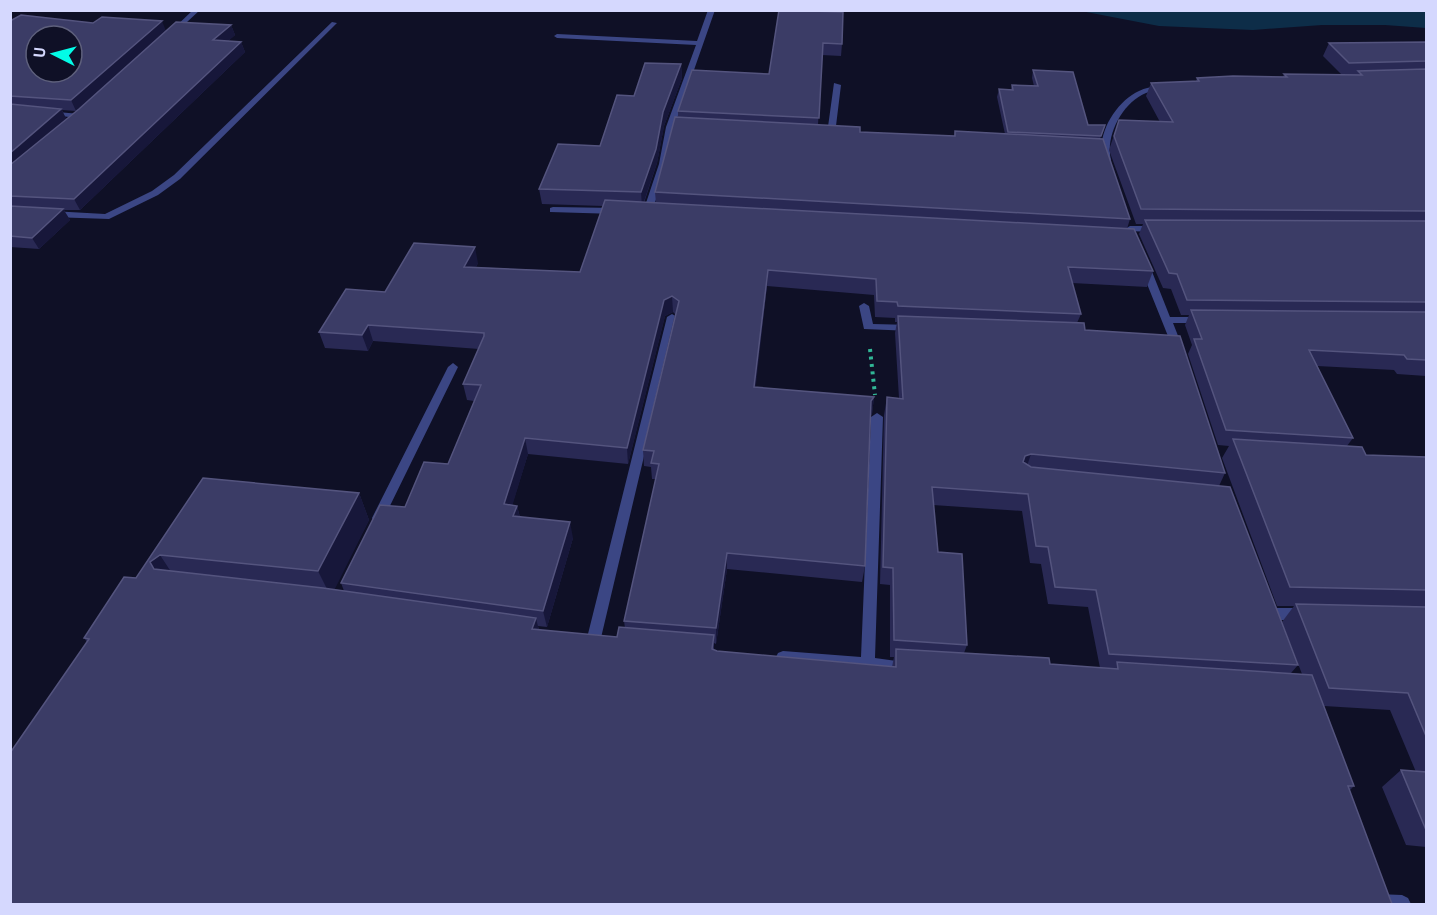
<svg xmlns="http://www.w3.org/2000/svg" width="1437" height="915" font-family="'PT Sans',sans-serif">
<rect width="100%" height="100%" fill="#0f1026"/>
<path fill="#0d2d48" d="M1081,11H1426V28L1385,25H1322L1253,30L1159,26Z"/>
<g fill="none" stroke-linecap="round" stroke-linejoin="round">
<path stroke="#31b796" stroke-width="4" stroke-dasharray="3 4.5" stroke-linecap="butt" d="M870,349L875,395"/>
<path fill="#3b4684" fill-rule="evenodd" d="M332,22L337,23L180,179L158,195L109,219L51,217L46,214L51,211L105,214L152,191L174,175Z"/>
<path fill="#3b4684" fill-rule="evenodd" d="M193,10H200L174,34H170V32Z
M708,10H715L674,127L667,164L653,209L659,212L654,215L645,214L643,212L659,164L666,127L696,45L557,38L554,36L557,34L697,41Z
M834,83L841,85L835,134L831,136L827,134Z
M1158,86H1165L1169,88C1162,92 1154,90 1146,93C1122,103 1105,136 1111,160L1104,162C1094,137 1116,101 1139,91C1145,88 1151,87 1158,86Z
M46,111L80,114L84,116L80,118L49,115H46Z
M553,207L616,208L621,211L616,214L550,212V208Z
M1130,226H1155L1160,229L1155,232L1127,231L1125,229Z
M1144,261L1149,264L1170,317H1204L1209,320L1204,323H1173L1184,351L1183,353L1179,354L1174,351L1139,264Z
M864,303L869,306L873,324L912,325L917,328L912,331L864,329L859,306Z
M672,314L677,317L600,642L598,646L593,648L588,646L586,642L667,317Z
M453,363L458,367L384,518L382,521H374L372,518L448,367Z
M877,413L883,417L875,658L911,663L913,667L911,671L906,673L778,661L776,657L778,653L783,651L861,657L871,417Z
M1269,608H1302L1307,610L1309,614L1307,618L1302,620H1269L1264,618L1262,614L1264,610Z
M1377,894L1402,895L1408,898L1411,904H1369L1371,897Z"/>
</g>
<path fill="#292954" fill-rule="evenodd" d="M779,10L842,44L841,56L822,55L818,125L860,132L954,136L955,131L1005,134L997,97L999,89H1011L1012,85L1034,86L1032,78L1033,70L1088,125H1105L1100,139L1130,219L1127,229L1153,271L1147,287L1072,283L1081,314L1077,323L1085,330L1225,473L1219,486L1298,665L1291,673L1302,674L1282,622L1294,606H1277L1222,458L1229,446L1218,445L1188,354L1192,345L1185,325L1189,315H1181L1171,289L1163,288L1139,234L1143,224H1136L1109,150L1119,120L1160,122L1146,96L1151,83L1196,81L1197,78L1283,77L1284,74L1342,75L1323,56L1329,43L1426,42V376L1397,374L1394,370L1317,366L1353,438L1347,446L1366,455L1426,457V847L1406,845L1382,787L1401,770L1416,772L1390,710L1324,706L1354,786L1350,790L87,642L84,638L136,578L203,478L359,493L369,520L334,589L344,591L341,583L405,507L448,464L474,401L467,400L463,384L479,349L373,341L368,351L325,348L319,332L385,292L478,263L476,267L580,272L603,206L542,204L539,189L600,146L634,96L681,64L682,78L664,126L657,163L644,203H656L655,192L678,117V111L769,74ZM767,286L874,295L875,317L895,318V322H897L895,333L899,398L887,397L884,415L880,584L890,585V657H894L892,667L717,651L714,650V643L716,644L727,569L862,582L865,566L871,415L872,414L874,397L755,387ZM673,312L675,314L643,450L644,466L651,467L652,479H656L624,621L625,628L617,637L539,630L538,626L547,627L573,538L520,517L517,506L512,505L528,454L628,464L665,316ZM933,505L1022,511L1030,563L1041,564L1048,604L1088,607L1100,668L1050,664L964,653L967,645L938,552Z
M10,21L93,23L166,31L231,25L235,35L228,41L241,42L245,52L80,210H64L70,220L39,249L10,247ZM139,55L79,109L66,119L62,110L76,111Z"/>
<path fill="#17173a" d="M162,21L166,31L76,111L71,100Z
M231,25L235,35L217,51L213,40Z
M241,42L245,52L80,210L74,199Z
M681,64L682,78L664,126L657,163L642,207L641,192L663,112Z
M61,109L67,120L10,170V153Z
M63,209L70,220L39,249L32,238Z
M475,247L478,263L468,283L464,267Z
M768,270L767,286L754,403V387Z
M672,296L673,312L665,316L628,464L627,448L664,300Z
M368,325L373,341L368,351L362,335Z
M874,397L872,414L869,417L871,401Z
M525,438L528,454L508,520L504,504Z
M1031,454L1025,472L1019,474L1025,456Z
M359,493L369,520L331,597L318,571Z
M517,506L521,522L513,516Z
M570,522L573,538L547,627L543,611Z
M727,553V569L716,644V628Z
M160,555L177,581L154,569L150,562Z
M536,618L542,643L532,629Z"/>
<path fill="#3b3c66" stroke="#54547e" stroke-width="1.5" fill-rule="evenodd" d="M779,10L843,12L842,44L823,43L819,118L678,111L692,70L769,74Z
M21,15L93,23L102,17L162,21L71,100L10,96V21ZM36,36H72V72H36Z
M176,22L231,25L213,40L241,42L74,199L10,196V165L79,109Z
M1426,42V61L1349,63L1329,43Z
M645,63L681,64L663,112L656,149L641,192L539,189L558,144L600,146L617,95L634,96Z
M1426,69V211L1141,209L1114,136L1119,120L1173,122L1151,83L1199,81L1197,78L1233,76L1287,77L1284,74L1362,75L1358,71Z
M1033,70L1073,72L1088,125H1105L1101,136L1008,132L999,89L1013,90L1012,85L1038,86Z
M10,104L61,109L10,153Z
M675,117L860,127V132L955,136V131L1103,139L1130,219L655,192Z
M605,200L1134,229L1153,271L1068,267L1081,314L898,306L897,302L877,301L876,279L768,270L754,387L874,397L871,401L865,566L727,553L716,628L624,621L659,464L651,463L654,451L643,450L679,301L672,296L664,300L627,448L525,438L504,504L517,506L513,516L570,522L543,611L341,583L380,505L405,507L424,462L448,464L481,385L463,384L484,336V333L368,325L362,335L319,332L346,289L385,292L414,243L475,247L464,267L580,272Z
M10,206L63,209L32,238L10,236Z
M1145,220L1426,221V302L1187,300L1177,274L1169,273Z
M1191,310L1426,312V360L1407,359L1404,355L1309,350L1353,438L1226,430L1194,339H1202Z
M898,316L1084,323L1085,330L1180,336L1225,473L1031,454L1025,456L1023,462L1031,467L1230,487L1298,665L1109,654L1096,590L1055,587L1048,547L1036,546L1028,494L932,487L938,552L962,554L967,645L894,640L893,568L883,567L887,397L903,399Z
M1233,439L1362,447L1366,455L1426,457V590L1290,587Z
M203,478L359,493L318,571L160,555L150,562L154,569L323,588L536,618L532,629L617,637L619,627L714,635L712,649L717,651L896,667V649L1049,658L1050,664L1118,669L1117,662L1312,675L1354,786H1348L1392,904H10V753L89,639L84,638L124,577L136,578Z
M1296,604L1426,607V736L1408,693L1329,688Z
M1401,770L1426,772V830Z"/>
<rect width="1437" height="915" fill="none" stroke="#d5d8fe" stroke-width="24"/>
<g transform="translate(54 54) rotate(276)"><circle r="28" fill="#0f1026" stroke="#5e607c" stroke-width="1.5"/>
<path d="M0-4.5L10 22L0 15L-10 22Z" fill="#03fce7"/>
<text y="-9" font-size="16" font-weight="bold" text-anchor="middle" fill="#d5d8fe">U</text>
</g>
</svg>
